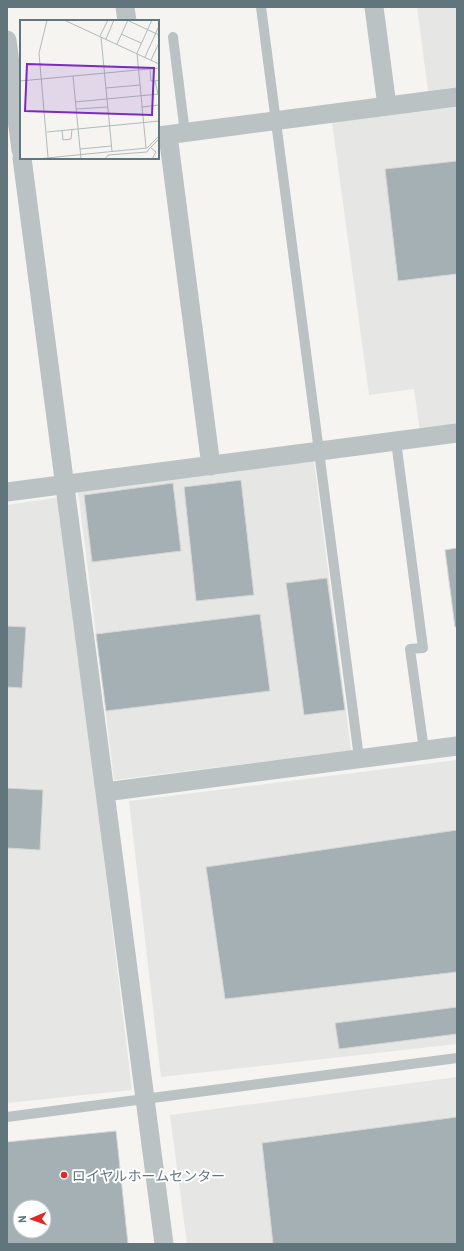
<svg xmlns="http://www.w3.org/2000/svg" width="464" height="1251" font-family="Barlow,'Noto Sans JP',sans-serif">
<rect width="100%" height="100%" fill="#f5f4f1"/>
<path fill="#e6e6e5" d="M417,7H457V87L428,91Z
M457,107V427L420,432L414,389L369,395L332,122Z
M314,461L351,751L114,780L78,491Z
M60,497L132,1090L7,1103V505Z
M457,760V1044L161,1077L129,801Z
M457,1077V1244H187L170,1115Z"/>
<path fill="#a4b0b3" stroke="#d6d6d4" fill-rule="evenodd" d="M457,161V274L398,281L385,169Z
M241,480L254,595L196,601L184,487Z
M173,483L181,551L92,562L84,495Z
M457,548V627H455L445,550Z
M327,578L345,710L304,715L286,583Z
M260,614L270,691L106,711L96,634Z
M7,626L26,627L22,688L7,687Z
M7,788L43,790L40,850L7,848Z
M457,830V972L225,999L206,867Z
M457,1007V1034L339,1049L335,1023Z
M457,1117V1244H273L262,1143Z
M116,1131L128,1244H7V1142ZM20,1207H44V1231H20Z"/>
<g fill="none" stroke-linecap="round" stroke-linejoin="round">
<path stroke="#bbc2c4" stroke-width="10" d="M261,7L359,758
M173,37L185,133
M396,441L423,648L410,649L424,750
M7,1117L457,1058"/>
<path stroke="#bbc2c4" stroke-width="19" d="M125,7L127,21
M374,7L387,106
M7,40L21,150
M168,135L211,466
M158,136L457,97
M22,158L164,1244
M7,492L457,433
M105,792L457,746"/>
</g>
<circle fill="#e22724" stroke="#fff" stroke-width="1.5" cx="64" cy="1175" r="4"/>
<g text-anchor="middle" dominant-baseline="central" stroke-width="4" stroke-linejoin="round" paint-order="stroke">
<g font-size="14" fill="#60767c" stroke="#fff" text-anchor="start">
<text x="72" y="1175">ロイヤルホームセンター</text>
</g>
</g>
<g transform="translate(20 20)">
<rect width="139" height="139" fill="#f5f4f1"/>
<path fill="none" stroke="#b0babb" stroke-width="1" d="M27,0L19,33L28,137M44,0L139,44M107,0L139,15M101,14L121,23M80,16L88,0M81,17L92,131M86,19L94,0M97,24L108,0M125,37L139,6M131,40L139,23M130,49L131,61H135M53,56L61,139M0,61L139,48M86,68L120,65M138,74L135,61L139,60M55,82L139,74M122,87L139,85M56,89L88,87M42,110L43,120L51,119L52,109M27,112L139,101M126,128L117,33L132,0M131,128L136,132L132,139M60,129L91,126M129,129L139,119M17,139L127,128L139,116M85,139L88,135L127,132L129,129"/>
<path fill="#7b2cbf" fill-opacity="0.15" stroke="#7b2cbf" stroke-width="2" d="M7,44L134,48L132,95L5,91Z"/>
<rect width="139" height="139" fill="none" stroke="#60767c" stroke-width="2"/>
</g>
<rect width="464" height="1251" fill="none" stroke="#60767c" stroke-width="16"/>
<g transform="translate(32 1219) rotate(268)"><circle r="19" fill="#ffffff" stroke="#bfc8cb"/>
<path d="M0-3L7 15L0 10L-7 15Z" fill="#e22724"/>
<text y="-6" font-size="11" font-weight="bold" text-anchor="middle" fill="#60767c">N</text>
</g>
</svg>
